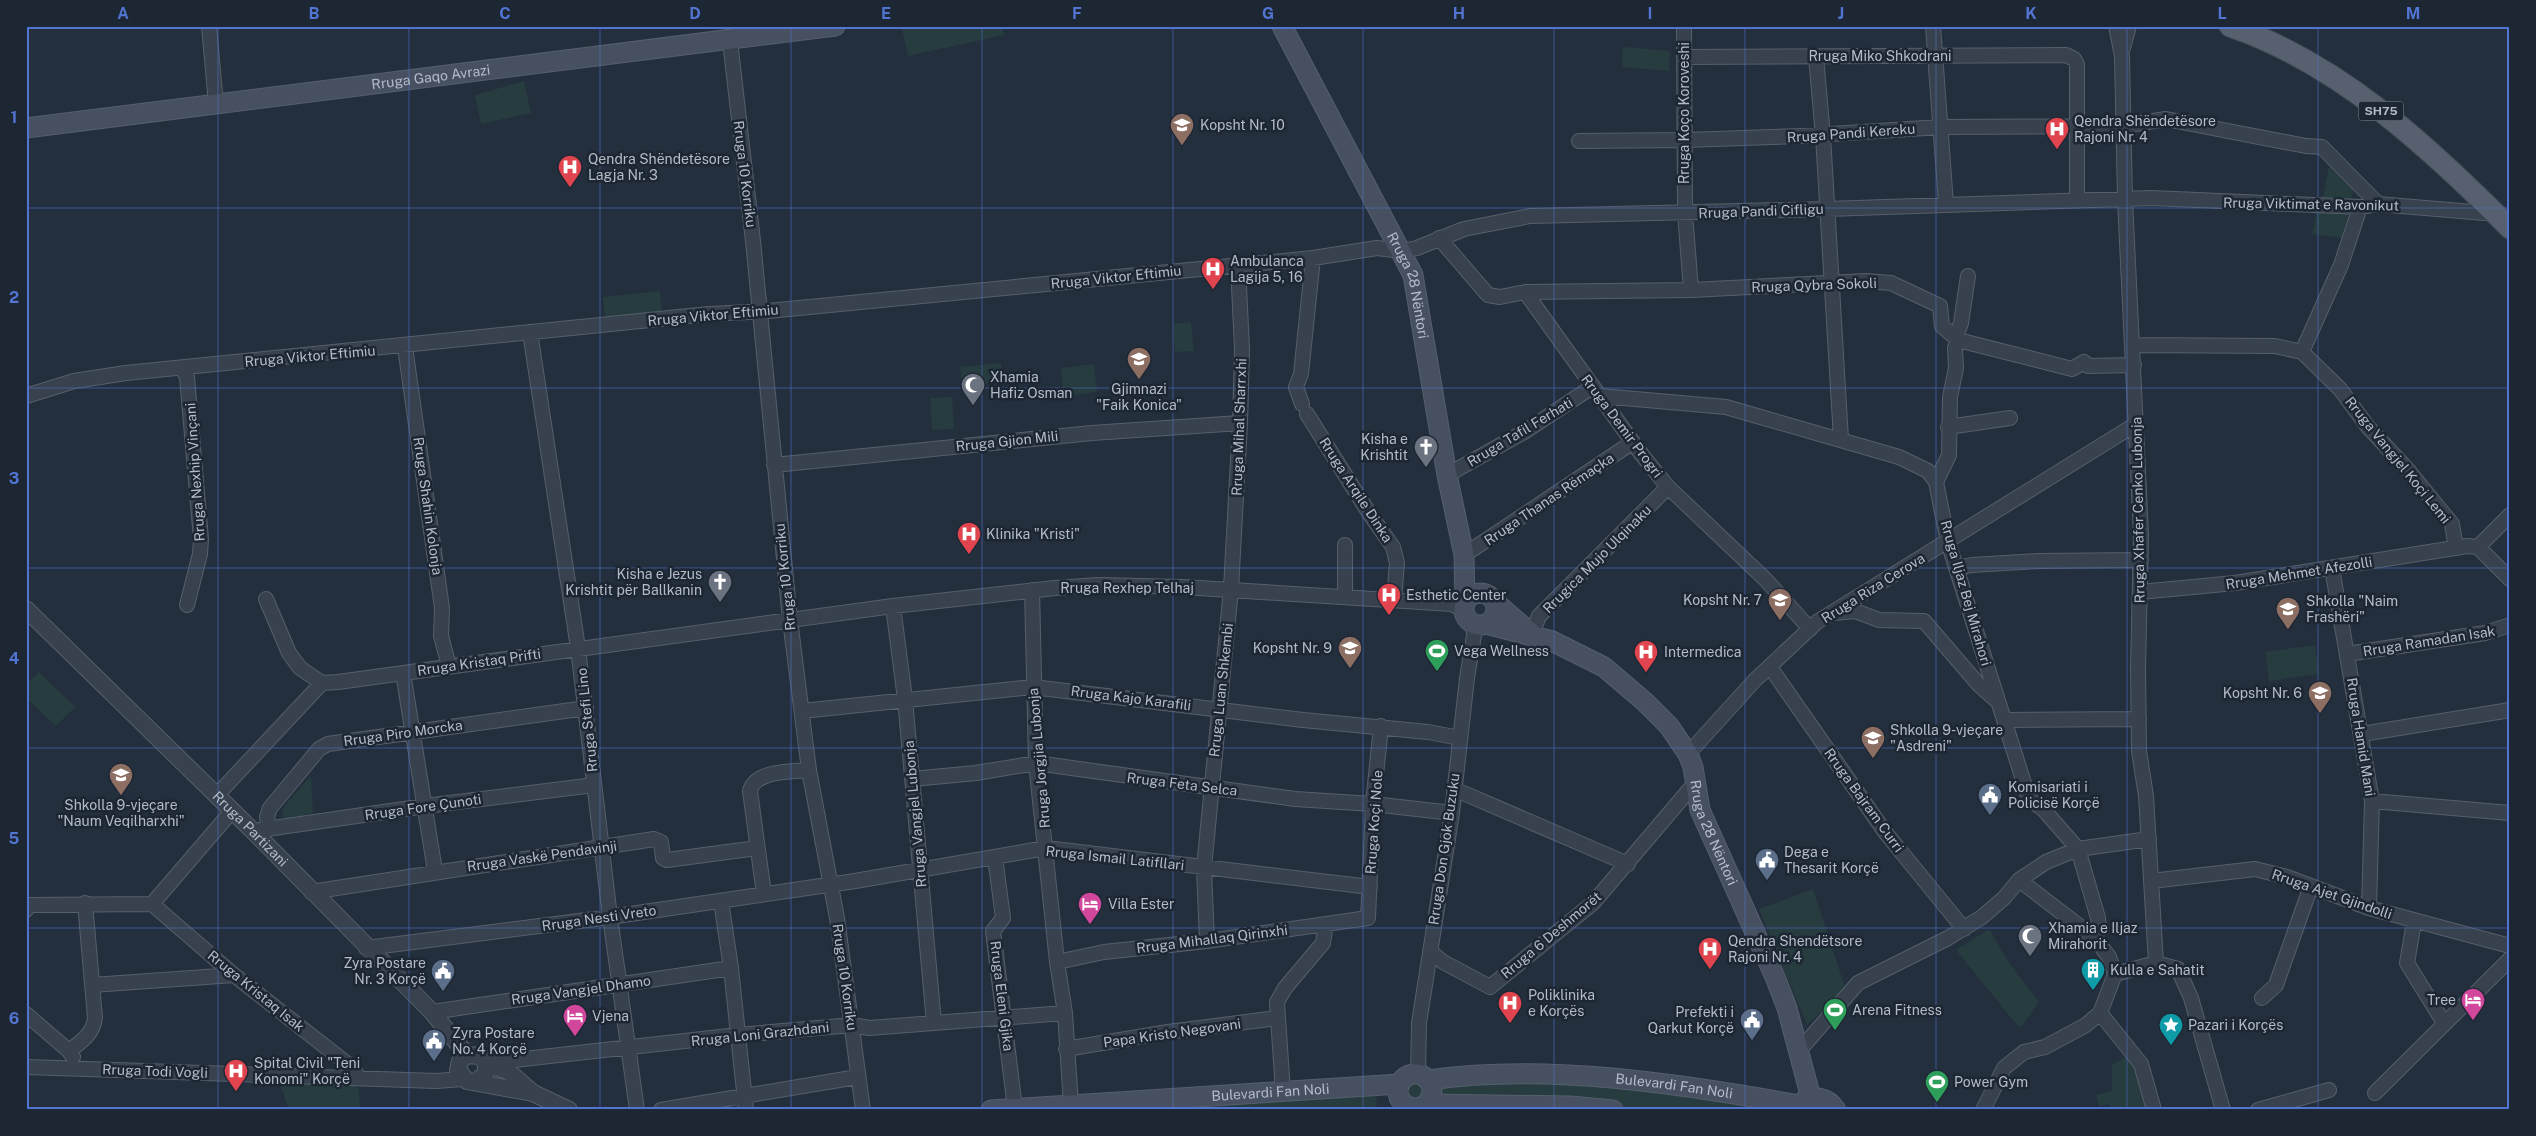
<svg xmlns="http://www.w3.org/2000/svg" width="2536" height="1136" font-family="'Public Sans',sans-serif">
<rect width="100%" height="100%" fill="#242f3e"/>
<path fill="#263c3f" d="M917,26H1002L1004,35L908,56L902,29Z
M1623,47L1670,51L1669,71L1622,67Z
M524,81L531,113L481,124L475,95Z
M2330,162L2354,188L2350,203L2323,197Z
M2317,210L2348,212L2342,238L2312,234Z
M660,291L662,312L605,317L603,297Z
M1191,322L1194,351L1175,352L1173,324Z
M1001,363L1003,382L962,386L960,367Z
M1094,364L1097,392L1064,396L1061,368Z
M952,397L954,429L932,430L930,398Z
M2315,645L2319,674L2269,681L2265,652Z
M39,672L75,707L56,726L26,698V685Z
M311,775L313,813L284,820L282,809Z
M1813,889L1846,990L1807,1025L1759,909Z
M1989,929L2008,961L2039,1002L2022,1026L2017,1025L1956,950Z
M2129,1055L2139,1067L2149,1110H2110L2109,1104L2099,1106L2096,1095L2112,1091V1065Z
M1568,1077L1794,1110H1632L1592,1104L1432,1102V1082Z
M283,1082L355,1085L359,1089L360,1110H289L281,1087Z
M1408 1092a8 8 0 1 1 16 0a8 8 0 1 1-16 0Z
M1376,1090L1377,1110H1036Z"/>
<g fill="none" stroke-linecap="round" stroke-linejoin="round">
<defs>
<path id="minor" d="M209,26L216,104
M1684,26L1685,213L1691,290
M1933,26L1946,204
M2116,26L2122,56L2125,200L2141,535L2138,668L2139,751L2146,796L2156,963
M730,41L753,241L790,620L809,770L837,918L863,1110
M2123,48L2129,26
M1684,57L2066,55L2074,59L2077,64V200
M1816,57L1823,136L1841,439
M1579,141L1685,140L1800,136L1941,127L2123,126L2166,119L2306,146L2322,147L2378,204
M1439,238L1488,295L1500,297L1525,292L1642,455L1668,487L1766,580L1810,629
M1525,292L1691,290L1866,281L1891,283L1940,306L1942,326L1958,340L1955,348L1956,368L1950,397L1949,455L1936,482
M530,332L578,648L610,917L637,1110
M1956,337L1961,323L1968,276
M1958,340L2072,369L2084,362L2088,366L2134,365
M2134,345L2275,346L2302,352
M405,347L442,608L441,636L449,666
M2302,352L2340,389L2368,427L2408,470L2452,524L2456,548
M2302,352L2341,265L2360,207
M182,368L187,377L201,539L200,554L187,605
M26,396L74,381L126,373L709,314L768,311L1313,258L1377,248L1402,251L1417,248L1464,229L1530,216L1827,209L2152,198L2360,207L2378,204L2496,214
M1601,396L1726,407L1899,457L1928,471L1936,482L1948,542L2029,799L2043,809L2078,849L2098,918L2099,929L2095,938
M1302,404L1296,387L1301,374L1313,258
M1307,414L1369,513L1393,547L1397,563L1394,599
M1948,427L2010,418
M774,465L1092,433L1240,423
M1447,475L1524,432L1592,387
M2478,547L2510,515
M1464,555L1633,442
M1957,568L1972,565L2039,561L2141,560
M2332,568L2372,801L2369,908
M1032,590L1036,763L1057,962L1065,1013L1071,1105
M2140,592L2235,583L2467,546L2478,547L2510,579
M1345,596V545
M266,599L289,653L300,668L322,683
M893,606L905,699L934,1023
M1834,613L1855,611L1879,620L1924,621L1979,685L1996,700
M1532,634L1539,616L1668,487
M2347,654L2485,633L2510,625
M1770,667L1885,832L1964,929
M403,673L435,871
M802,711L1033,687L1303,720L1428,732L1460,738
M2005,720L2139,719
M2362,734L2510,710
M1688,754L1755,680L1817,622L2136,424
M912,779L976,773L1036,763L1295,799L1373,804L1452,813
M1454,789L1628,864
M216,796L322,683L338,682L893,606L1055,588L1098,585L1183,587L1452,604L1464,610
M2372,801L2510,813
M269,829L267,817L270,808L319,749L328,744L586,708
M260,830L425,806L594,785
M995,857L1003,918L993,931L1015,1108
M2019,880L2095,938L2109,957L2115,974
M2151,881L2255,869L2287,877L2369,908L2510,946
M311,892L654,839L661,842L663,858L667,860L757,848
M764,894L750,791C755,770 791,772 809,770
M721,901L731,968L746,1110
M152,904L234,975L350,1066L359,1077
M26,910L30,905L152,904L232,811
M2414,922L2407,963L2444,1023
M1207,941L1204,868L1231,589L1240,423L1242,349L1238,265
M366,948L610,917L855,881L1046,848L1370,887
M1430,951L1443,962L1490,987L1593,903L1695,783
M1057,962L1104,952L1207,941L1368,918L1373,804L1381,726
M92,985L234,975
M2262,998L2276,985L2311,886
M432,1012L731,968
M2100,1013L2141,1064L2154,1110
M26,1014L69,1051L73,1057
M1066,1049L1168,1032L1277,1018
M69,1051C82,1041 93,1034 95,1018L85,903
M1798,1052L1858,983L1948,938L1982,917L2004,898L2019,880L2046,862L2078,849L2149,839
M486,1059L506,1061L738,1035L852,1025L869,1028L1065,1013
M26,1067L436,1081L463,1079
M1418,1074L1419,1023L1452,813L1467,678L1474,635L1473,623
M1283,1092L1277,1002L1285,988L1323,943L1326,924
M2375,1093L2510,959
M661,1110L857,1077
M1983,1110L2004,1068L2024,1052L2045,1047L2086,1025L2100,1013L2115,974L2156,963L2178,969L2191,998L2223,1110
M2258,1110L2329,1090"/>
<g id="tertiary">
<path id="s1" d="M26,609L253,831L432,1012L467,1055"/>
<path d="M486,1064L508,1071L533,1093"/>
<path d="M476,1082L486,1073V1064L481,1056L467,1055L460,1061L458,1070L467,1081L533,1093L569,1110"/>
<path d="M1415,1109V1110"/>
</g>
<g id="secondary">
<path id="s2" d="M1282,26L1413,275L1447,475L1464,555L1465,603"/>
<path id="s3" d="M26,128L835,26"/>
<circle cx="1480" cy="609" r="16"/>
<path d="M1496,603L1532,634"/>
<path id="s4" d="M1486,624L1552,641L1604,667L1645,702L1669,726L1688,754L1693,767L1700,810L1775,977L1787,1008L1811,1098"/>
<circle cx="1415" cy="1091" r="17"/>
<path id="s5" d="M1429,1080C1547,1063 1682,1084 1799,1105"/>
<path d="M1801,1103C1813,1094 1828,1097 1836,1110"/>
<path d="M1427,1104L1570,1106L1613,1110"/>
<path id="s6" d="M991,1110L1400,1084"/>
</g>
<path id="primary" d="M2230,26C2341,64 2428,147 2510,228"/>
</defs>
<use href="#minor" stroke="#565f6c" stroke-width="16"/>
<use href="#tertiary" stroke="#565f6c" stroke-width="18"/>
<use href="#secondary" stroke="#565f6c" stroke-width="21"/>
<use href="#primary" stroke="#414a57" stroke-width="23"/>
<use href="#minor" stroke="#38414e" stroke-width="14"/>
<use href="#tertiary" stroke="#38414e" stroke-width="16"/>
<use href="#secondary" stroke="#465061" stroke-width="19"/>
<use href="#primary" stroke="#56606e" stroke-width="21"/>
</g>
<path fill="none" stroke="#5274d3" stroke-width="1" stroke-opacity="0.55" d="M218,26V1110M409,26V1110M600,26V1110M791,26V1110M982,26V1110M1173,26V1110M1363,26V1110M1554,26V1110M1745,26V1110M1936,26V1110M2127,26V1110M2318,26V1110M26,208H2510M26,388H2510M26,568H2510M26,748H2510M26,928H2510"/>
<defs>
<symbol id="school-pin" viewBox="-11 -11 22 30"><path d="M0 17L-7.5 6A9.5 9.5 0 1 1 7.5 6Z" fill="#8d6e63" stroke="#1d2633"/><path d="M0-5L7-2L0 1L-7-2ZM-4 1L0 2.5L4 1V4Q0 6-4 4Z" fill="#fff"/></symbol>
<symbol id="hospital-pin" viewBox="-11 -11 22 30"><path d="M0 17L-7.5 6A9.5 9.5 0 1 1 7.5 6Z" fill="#e0444e" stroke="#1d2633"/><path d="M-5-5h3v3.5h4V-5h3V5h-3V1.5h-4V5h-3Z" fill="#fff"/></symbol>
<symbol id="mosque-pin" viewBox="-11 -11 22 30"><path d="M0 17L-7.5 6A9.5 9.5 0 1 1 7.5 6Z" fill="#6b7280" stroke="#1d2633"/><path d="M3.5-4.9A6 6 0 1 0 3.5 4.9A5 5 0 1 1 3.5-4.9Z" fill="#fff"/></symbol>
<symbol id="church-pin" viewBox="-11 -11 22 30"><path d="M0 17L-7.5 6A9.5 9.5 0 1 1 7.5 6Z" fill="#6b7280" stroke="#1d2633"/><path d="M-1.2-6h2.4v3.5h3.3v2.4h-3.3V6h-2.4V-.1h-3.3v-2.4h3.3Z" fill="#fff"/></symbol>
<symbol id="stadium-pin" viewBox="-11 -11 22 30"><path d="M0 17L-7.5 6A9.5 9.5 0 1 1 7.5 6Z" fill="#2e9e5b" stroke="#1d2633"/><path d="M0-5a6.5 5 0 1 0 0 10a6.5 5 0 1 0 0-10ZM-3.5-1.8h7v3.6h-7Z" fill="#fff"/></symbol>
<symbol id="civic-pin" viewBox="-11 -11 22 30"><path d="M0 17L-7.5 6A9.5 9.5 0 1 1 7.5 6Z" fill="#5c6f8a" stroke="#1d2633"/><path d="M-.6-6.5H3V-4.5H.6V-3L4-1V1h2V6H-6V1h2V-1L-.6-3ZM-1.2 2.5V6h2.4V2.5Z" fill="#fff"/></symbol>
<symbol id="hotel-pin" viewBox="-11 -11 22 30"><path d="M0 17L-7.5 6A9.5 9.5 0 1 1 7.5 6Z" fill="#d1479c" stroke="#1d2633"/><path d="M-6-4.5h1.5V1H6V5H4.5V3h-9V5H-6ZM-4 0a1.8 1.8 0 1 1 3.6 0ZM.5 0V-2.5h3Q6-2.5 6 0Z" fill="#fff"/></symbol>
<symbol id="building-pin" viewBox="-11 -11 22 30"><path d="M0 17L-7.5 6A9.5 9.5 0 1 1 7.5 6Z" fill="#0f9aa8" stroke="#1d2633"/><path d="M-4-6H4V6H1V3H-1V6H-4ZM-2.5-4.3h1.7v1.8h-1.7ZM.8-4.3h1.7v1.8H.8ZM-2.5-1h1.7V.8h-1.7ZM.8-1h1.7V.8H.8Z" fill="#fff"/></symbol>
<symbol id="sight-pin" viewBox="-11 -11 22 30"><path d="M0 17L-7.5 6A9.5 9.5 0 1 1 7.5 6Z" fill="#0f9aa8" stroke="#1d2633"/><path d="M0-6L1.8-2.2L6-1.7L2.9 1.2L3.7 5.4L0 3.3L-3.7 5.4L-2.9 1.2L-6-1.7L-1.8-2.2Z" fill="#fff"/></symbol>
</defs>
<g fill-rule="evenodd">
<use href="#school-pin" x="1168" y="111" width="28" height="38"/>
<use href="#hospital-pin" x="2043" y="115" width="28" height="38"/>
<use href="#hospital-pin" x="556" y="153" width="28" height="38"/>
<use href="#hospital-pin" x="1199" y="255" width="28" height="38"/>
<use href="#school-pin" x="1125" y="345" width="28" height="38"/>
<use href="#mosque-pin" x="959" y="371" width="28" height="38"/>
<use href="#church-pin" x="1412" y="433" width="28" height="38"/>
<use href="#hospital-pin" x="955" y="520" width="28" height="38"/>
<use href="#church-pin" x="706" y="568" width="28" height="38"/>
<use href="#hospital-pin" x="1375" y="581" width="28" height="38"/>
<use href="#school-pin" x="1766" y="586" width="28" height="38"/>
<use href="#school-pin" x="2274" y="595" width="28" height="38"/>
<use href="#school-pin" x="1336" y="634" width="28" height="38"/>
<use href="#stadium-pin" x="1423" y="637" width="28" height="38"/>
<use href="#hospital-pin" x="1632" y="638" width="28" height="38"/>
<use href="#school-pin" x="2306" y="679" width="28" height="38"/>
<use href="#school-pin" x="1859" y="724" width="28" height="38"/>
<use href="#school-pin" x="107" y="761" width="28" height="38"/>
<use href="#civic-pin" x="1976" y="781" width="28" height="38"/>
<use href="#civic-pin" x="1753" y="846" width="28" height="38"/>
<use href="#hotel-pin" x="1076" y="890" width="28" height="38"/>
<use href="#mosque-pin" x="2016" y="922" width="28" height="38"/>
<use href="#hospital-pin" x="1696" y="935" width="28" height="38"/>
<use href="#building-pin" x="2079" y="956" width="28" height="38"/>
<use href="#civic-pin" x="429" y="957" width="28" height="38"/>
<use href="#hotel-pin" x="2459" y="986" width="28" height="38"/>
<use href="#hospital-pin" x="1496" y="989" width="28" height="38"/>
<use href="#stadium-pin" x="1821" y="996" width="28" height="38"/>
<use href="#hotel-pin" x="561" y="1002" width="28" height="38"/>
<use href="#civic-pin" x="1738" y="1006" width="28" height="38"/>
<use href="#sight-pin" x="2157" y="1011" width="28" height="38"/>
<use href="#civic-pin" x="420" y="1027" width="28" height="38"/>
<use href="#hospital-pin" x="222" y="1057" width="28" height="38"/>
<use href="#stadium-pin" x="1923" y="1068" width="28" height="38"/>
</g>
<g text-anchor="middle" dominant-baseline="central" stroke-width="5" stroke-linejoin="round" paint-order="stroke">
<rect fill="#1d2633" stroke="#878f9c" stroke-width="1" x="2358.5" y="101.5" width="45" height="19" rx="4"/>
<g font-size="12" font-weight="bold" fill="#b4bcc9">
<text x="2381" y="111">SH75</text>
</g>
<g font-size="14" fill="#b4bcc9" stroke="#1d2633">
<text x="1880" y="56">Rruga Miko Shkodrani</text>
<text stroke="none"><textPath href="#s3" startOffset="408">Rruga Gaqo Avrazi</textPath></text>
<text transform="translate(1684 113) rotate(-90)">Rruga Koço Koroveshi</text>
<text transform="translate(1851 133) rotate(-4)">Rruga Pandi Kereku</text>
<text transform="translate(745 174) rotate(83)">Rruga 10 Korriku</text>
<text transform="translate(2311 204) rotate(1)">Rruga Viktimat e Ravonikut</text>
<text transform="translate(1761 211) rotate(-2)">Rruga Pandi Cifligu</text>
<text transform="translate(1116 277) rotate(-6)">Rruga Viktor Eftimiu</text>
<text transform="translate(1814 285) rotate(-2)">Rruga Qybra Sokoli</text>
<text stroke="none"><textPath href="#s2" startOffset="290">Rruga 28 Nëntori</textPath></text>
<text transform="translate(713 315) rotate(-5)">Rruga Viktor Eftimiu</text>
<text transform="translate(310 356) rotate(-5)">Rruga Viktor Eftimiu</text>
<text transform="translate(1622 426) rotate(53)">Rruga Demir Progri</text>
<text transform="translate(1239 427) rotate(-88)">Rruga Mihal Sharrxhi</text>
<text transform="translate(1520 432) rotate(-31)">Rruga Tafil Ferhati</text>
<text transform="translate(1007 441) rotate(-6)">Rruga Gjion Mili</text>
<text transform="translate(2398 460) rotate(51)">Rruga Vangjel Koçi Lemi</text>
<text transform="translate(195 472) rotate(-94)">Rruga Nexhip Vinçani</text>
<text transform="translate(1356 490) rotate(57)">Rruga Arqile Dinka</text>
<text transform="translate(1549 499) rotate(-34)">Rruga Thanas Rëmaçka</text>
<text transform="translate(428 506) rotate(82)">Rruga Shahin Kolonja</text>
<text transform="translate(2138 510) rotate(-91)">Rruga Xhafer Cenko Lubonja</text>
<text transform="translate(1597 559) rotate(-45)">Rrugica Mujo Ulqinaku</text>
<text transform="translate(2299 573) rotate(-9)">Rruga Mehmet Afezolli</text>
<text transform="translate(785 577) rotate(-96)">Rruga 10 Korriku</text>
<text x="1127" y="588">Rruga Rexhep Telhaj</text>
<text transform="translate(1873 588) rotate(-32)">Rruga Riza Cerova</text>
<text transform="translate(1966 593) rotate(74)">Rruga Iljaz Bej Mirahori</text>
<text transform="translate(2429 641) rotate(-9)">Rruga Ramadan Isak</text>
<text transform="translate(479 662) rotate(-8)">Rruga Kristaq Prifti</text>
<text transform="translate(1221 690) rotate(-84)">Rruga Luan Shkembi</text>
<text transform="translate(1131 698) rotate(7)">Rruga Kajo Karafili</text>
<text transform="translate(587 720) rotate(-96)">Rruga Stefi Lino</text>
<text transform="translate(403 733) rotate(-8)">Rruga Piro Morcka</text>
<text transform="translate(2361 737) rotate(81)">Rruga Hamid Mani</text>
<text transform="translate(1039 758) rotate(-95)">Rruga Jorgjia Lubonja</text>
<text transform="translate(1182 784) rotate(7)">Rruga Feta Selca</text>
<text transform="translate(1864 800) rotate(54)">Rruga Bajram Curri</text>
<text transform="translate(423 807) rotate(-8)">Rruga Fore Çunoti</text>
<text transform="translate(915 814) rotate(-95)">Rruga Vangjel Lubonja</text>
<text transform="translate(1374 822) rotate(-86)">Rruga Koçi Nole</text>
<text stroke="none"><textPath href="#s1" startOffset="314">Rruga Partizani</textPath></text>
<text stroke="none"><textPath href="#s4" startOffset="331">Rruga 28 Nëntori</textPath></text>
<text transform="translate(1444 849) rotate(-82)">Rruga Don Gjok Buzuku</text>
<text transform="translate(542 856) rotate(-8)">Rruga Vaskë Pendavinji</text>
<text transform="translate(1115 858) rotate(6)">Rruga Ismail Latifllari</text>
<text transform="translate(2332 894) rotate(19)">Rruga Ajet Gjindolli</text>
<text transform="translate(599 918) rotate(-8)">Rruga Nesti Vreto</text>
<text transform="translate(1551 935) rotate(-40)">Rruga 6 Deshmorët</text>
<text transform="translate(1212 939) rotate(-7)">Rruga Mihallaq Qirinxhi</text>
<text transform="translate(845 977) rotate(82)">Rruga 10 Korriku</text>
<text transform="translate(581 990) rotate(-8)">Rruga Vangjel Dhamo</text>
<text transform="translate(256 991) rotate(39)">Rruga Kristaq Isak</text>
<text transform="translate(1002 996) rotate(83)">Rruga Eleni Gjika</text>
<text transform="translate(1172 1033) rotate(-8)">Papa Kristo Negovani</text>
<text transform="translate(760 1034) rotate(-6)">Rruga Loni Grazhdani</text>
<text transform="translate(155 1071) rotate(2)">Rruga Todi Vogli</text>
<text stroke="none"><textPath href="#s5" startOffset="246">Bulevardi Fan Noli</textPath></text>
<text stroke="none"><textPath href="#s6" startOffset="280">Bulevardi Fan Noli</textPath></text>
</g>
<g font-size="14" fill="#b4bcc9" stroke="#1d2633" text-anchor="start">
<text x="2074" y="121">Qendra Shëndetësore<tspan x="2074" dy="16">Rajoni Nr. 4</tspan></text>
<text x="1200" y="125">Kopsht Nr. 10</text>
<text x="588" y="159">Qendra Shëndetësore<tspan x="588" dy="16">Lagja Nr. 3</tspan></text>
<text x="1230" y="261">Ambulanca<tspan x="1230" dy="16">Lagija 5, 16</tspan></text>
<text x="990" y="377">Xhamia<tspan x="990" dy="16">Hafiz Osman</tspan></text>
<text x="1139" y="389" text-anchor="middle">Gjimnazi<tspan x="1139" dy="16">"Faik Konica"</tspan></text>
<text x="1408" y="439" text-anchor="end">Kisha e<tspan x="1408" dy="16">Krishtit</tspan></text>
<text x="986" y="534">Klinika "Kristi"</text>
<text x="702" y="574" text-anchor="end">Kisha e Jezus<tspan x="702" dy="16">Krishtit për Ballkanin</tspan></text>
<text x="1406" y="595">Esthetic Center</text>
<text x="1762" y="600" text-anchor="end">Kopsht Nr. 7</text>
<text x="2306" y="601">Shkolla "Naim<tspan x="2306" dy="16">Frashëri"</tspan></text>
<text x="1332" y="648" text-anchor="end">Kopsht Nr. 9</text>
<text x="1454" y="651">Vega Wellness</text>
<text x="1664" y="652">Intermedica</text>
<text x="2302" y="693" text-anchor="end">Kopsht Nr. 6</text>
<text x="1890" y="730">Shkolla 9-vjeçare<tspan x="1890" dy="16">"Asdreni"</tspan></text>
<text x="2008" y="787">Komisariati i<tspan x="2008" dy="16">Policisë Korçë</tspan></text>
<text x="121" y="805" text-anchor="middle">Shkolla 9-vjeçare<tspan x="121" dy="16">"Naum Veqilharxhi"</tspan></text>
<text x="1784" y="852">Dega e<tspan x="1784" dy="16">Thesarit Korçë</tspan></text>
<text x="1108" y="904">Villa Ester</text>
<text x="2048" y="928">Xhamia e Iljaz<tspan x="2048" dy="16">Mirahorit</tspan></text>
<text x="1728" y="941">Qendra Shendëtsore<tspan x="1728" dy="16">Rajoni Nr. 4</tspan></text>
<text x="426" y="963" text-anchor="end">Zyra Postare<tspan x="426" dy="16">Nr. 3 Korçë</tspan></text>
<text x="2110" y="970">Kulla e Sahatit</text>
<text x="1528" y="995">Poliklinika<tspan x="1528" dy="16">e Korçës</tspan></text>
<text x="2456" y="1000" text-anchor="end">Tree</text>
<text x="1852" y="1010">Arena Fitness</text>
<text x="1734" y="1012" text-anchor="end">Prefekti i<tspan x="1734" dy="16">Qarkut Korçë</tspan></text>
<text x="592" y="1016">Vjena</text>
<text x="2188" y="1025">Pazari i Korçës</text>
<text x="452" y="1033">Zyra Postare<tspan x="452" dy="16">No. 4 Korçë</tspan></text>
<text x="254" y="1063">Spital Civil "Teni<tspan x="254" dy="16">Konomi" Korçë</tspan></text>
<text x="1954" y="1082">Power Gym</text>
</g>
</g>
<rect width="2536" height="1136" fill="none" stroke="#1d2633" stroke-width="55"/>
<rect x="28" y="28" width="2480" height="1080" fill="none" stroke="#5274d3" stroke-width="2"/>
<g font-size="16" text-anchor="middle" font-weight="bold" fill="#5274d3">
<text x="123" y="19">A</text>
<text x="314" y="19">B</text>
<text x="505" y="19">C</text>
<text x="695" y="19">D</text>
<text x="886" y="19">E</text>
<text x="1077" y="19">F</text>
<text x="1268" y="19">G</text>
<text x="1459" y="19">H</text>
<text x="1650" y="19">I</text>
<text x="1841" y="19">J</text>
<text x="2031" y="19">K</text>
<text x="2222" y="19">L</text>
<text x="2413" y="19">M</text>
<text x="14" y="123">1</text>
<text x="14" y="303">2</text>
<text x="14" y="484">3</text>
<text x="14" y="664">4</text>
<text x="14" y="844">5</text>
<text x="14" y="1024">6</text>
</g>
</svg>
